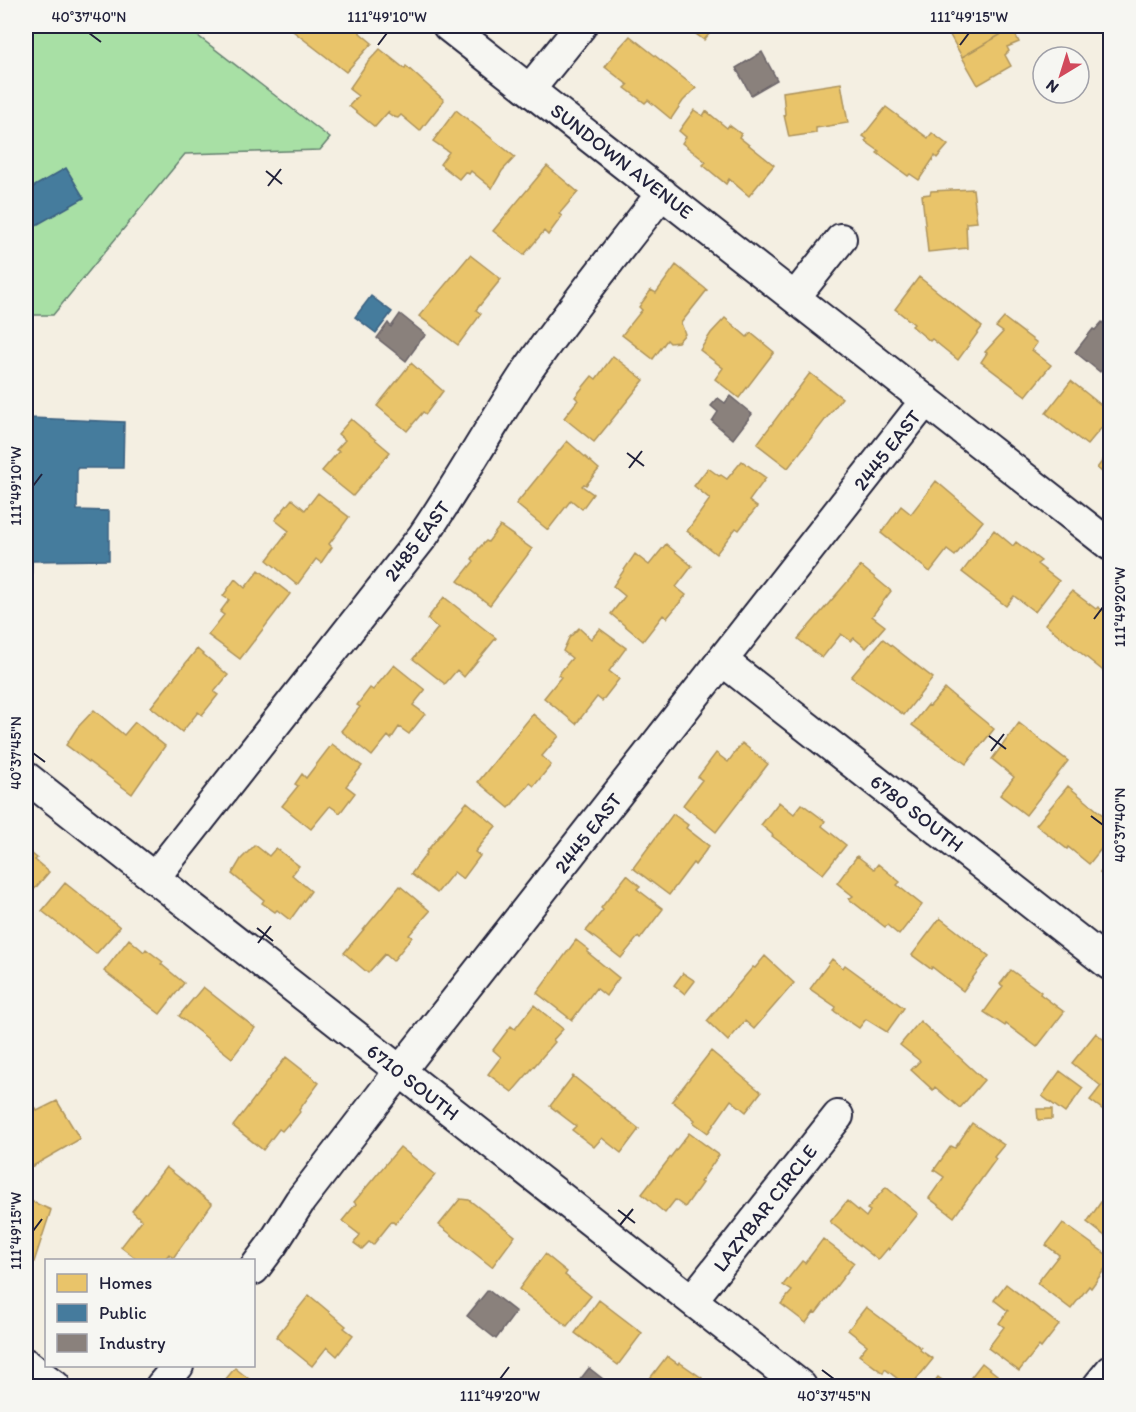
<svg xmlns="http://www.w3.org/2000/svg" width="1136" height="1412" font-family="Itim,sans-serif">
<rect width="100%" height="100%" fill="#f4efe2"/>
<filter id="ink" filterUnits="userSpaceOnUse"><feTurbulence type="fractalNoise" baseFrequency=".0167" numOctaves="2"/><feDisplacementMap in="SourceGraphic" scale="12" xChannelSelector="R" yChannelSelector="G"/><feConvolveMatrix kernelMatrix="1 2 1 2 8 2 1 2 1" color-interpolation-filters="sRGB"/></filter>
<g filter="url(#ink)">
<path fill="#a8e0a5" stroke="#658170" stroke-width="1.5" d="M26,26H185L330,138L320,150L185,154L53,315H26Z"/>
<path fill="#e9c46a" stroke="#ad935c" stroke-width="1.5" d="M291,26H355L360,30V33L372,43L346,72L289,28Z
M685,26H716L704,40Z
M945,26H1011L1012,28L962,57Z
M1012,28L1019,42L1007,47L1009,51L1005,55L1011,66L978,85L962,57Z
M630,36L696,88L683,101L671,119L648,100L645,103L625,88L628,85L605,67L618,49Z
M380,49L405,69L406,66L444,100L420,131L401,115L398,118L394,117L388,113L389,111L375,127L349,106L358,96L349,89L367,63Z
M841,83L848,123L816,128V133L789,137L784,115L785,114L783,92Z
M886,107L928,138L932,133L948,145L937,158L935,156L919,180L910,174L908,176L877,153L879,151L865,141L867,139L863,136Z
M456,110L515,157L502,171L492,188L471,171L469,174L465,172L459,179L440,164L449,152L433,141Z
M694,110L703,116L706,111L727,128L729,125L741,134L739,137L774,165L749,196L729,179L726,184L703,165L706,162L682,143L686,137L679,131Z
M547,166L578,192L559,214L562,216L548,235L544,231L524,255L493,231Z
M973,189L977,222L966,223L967,248L928,252L922,195L930,194L931,191Z
M470,255L501,279L476,310L481,314L458,345L419,316Z
M676,265L707,290L681,323L685,334L678,342L670,343L667,340L653,359L622,335L642,310L639,307L651,290L656,293Z
M919,277L982,327L958,360L932,339L930,341L912,326L914,324L895,309Z
M725,318L747,337L751,333L774,352L739,398L715,379L723,368L700,350L711,333Z
M1004,318L1037,343L1032,350L1051,365L1026,396L981,362L987,353L985,352L1003,332L996,327Z
M613,356L644,380L594,442L564,418L578,400L575,397L583,387L592,376L596,379Z
M411,363L443,391L426,414L423,412L407,431L377,406Z
M810,373L842,398L788,468L757,444Z
M1071,381L1110,412V418L1087,445L1046,413Z
M351,419L390,452L353,496L322,471L339,451L336,450L345,440L338,434Z
M567,441L599,469L586,485L584,484L582,486L593,494L582,509L571,500L548,530L516,504Z
M1110,451V478L1097,468Z
M742,461L766,478L749,501L757,507L739,530L736,528L716,554L687,531L710,499L694,486L708,468L719,476L721,475L727,479Z
M936,481L983,521L955,556L947,550L930,572L881,533L901,506L911,514Z
M318,493L349,517L329,544L332,547L321,563L316,559L297,585L267,560L289,531L275,520L292,499L305,510Z
M500,526L532,549L490,605L458,581L474,561L472,559L478,549L486,541L488,542Z
M994,530L1013,546L1016,542L1041,561L1037,564L1059,581L1035,612L1014,596L1006,606L962,572Z
M666,544L692,566L676,587L686,595L667,618L663,615L643,641L611,614L625,596L613,586L635,554L649,565Z
M861,566L891,591L872,616L885,626L866,648L854,638L851,641L841,634L822,658L798,639Z
M259,570L290,594L240,659L208,635L224,615L220,612L229,600L223,596L235,579L245,588Z
M1072,591L1096,609L1098,607L1110,616V670L1107,674L1045,624Z
M444,597L496,638L464,677L457,670L445,684L413,659L438,628L427,619Z
M579,628L591,639L600,629L626,648L609,671L619,679L602,701L597,697L576,724L544,698L561,677L558,675L572,658L563,651L569,638Z
M883,639L933,678L904,715L851,677Z
M197,649L228,675L214,692L218,695L202,715L198,712L182,732L151,707Z
M394,665L425,690L413,705L425,714L409,734L399,727L391,739L388,736L372,756L341,731L360,707L357,705L370,688L373,690Z
M945,689L994,729L966,764L912,725L928,705L930,706Z
M94,710L124,735L135,722L165,746L132,794L66,745L77,728Z
M533,714L559,736L542,756L551,765L534,786L530,783L509,808L478,782Z
M1019,723L1068,761L1026,815L1000,795L1014,777L992,759Z
M742,743L768,764L716,832L683,805L702,780L698,777L716,753L728,762Z
M332,744L362,766L346,786L355,793L340,813L330,806L311,829L282,806L298,786L295,784L302,774L306,778Z
M1068,786L1110,821V838L1089,864L1068,847L1067,849L1036,825Z
M467,802L496,826L475,852L480,856L463,879L454,872L437,893L411,874L427,853L426,852Z
M779,802L794,814L802,804L825,821L822,826L846,845L823,874L772,836L773,835L761,825Z
M673,814L688,825L686,828L709,846L695,865L693,863L669,895L633,868Z
M255,845L269,856L276,848L299,866L292,875L311,891L290,920L277,910L275,912L262,903L264,900L232,874L241,859Z
M26,849L37,858L35,860L49,872L26,899Z
M857,856L874,869L878,864L900,882L897,885L922,905L899,935L887,925L885,927L849,899L853,896L837,883Z
M1110,859V881L1100,873Z
M627,875L640,886L637,889L663,909L640,939L638,937L621,958L586,931L603,910L601,908Z
M65,883L120,927L96,954L42,911Z
M400,886L430,911L409,935L412,937L393,961L385,954L368,973L344,953Z
M940,918L989,956L963,991L932,967L931,969L912,955Z
M129,939L144,952L146,949L163,962L161,964L184,983L160,1014L104,971Z
M576,940L589,950L587,952L619,978L606,996L596,988L572,1020L537,993Z
M765,956L794,983L754,1029L745,1021L728,1041L707,1021L753,967L755,968Z
M832,959L843,968L845,965L904,1008L887,1032L866,1019L859,1028L834,1011L836,1007L810,989Z
M1011,970L1041,992L1040,994L1064,1012L1037,1047L1006,1024L1005,1026L984,1012L1003,986L1000,984Z
M683,973L695,981L685,994L674,985Z
M203,987L255,1028L232,1058L179,1016Z
M534,1005L563,1029L553,1040L555,1042L512,1092L488,1074L501,1057L493,1050L511,1026L515,1029Z
M920,1021L984,1080L960,1108L935,1087L933,1090L911,1070L920,1061L900,1045Z
M1096,1033L1110,1045V1106L1106,1112L1090,1100L1101,1086L1072,1063Z
M711,1051L761,1092L746,1112L731,1100L708,1133L693,1122L695,1120L672,1101Z
M286,1057L319,1083L299,1110L300,1112L289,1126L288,1124L282,1131L279,1129L263,1150L233,1126Z
M1060,1071L1083,1088L1065,1113L1042,1096Z
M573,1076L639,1129L621,1153L602,1138L594,1147L572,1130L576,1126L550,1106Z
M26,1090L37,1111L57,1101L80,1139L26,1170Z
M1037,1109H1052V1119L1038,1120Z
M972,1123L1004,1145L994,1157L996,1159L954,1217L929,1198L944,1177L934,1170L951,1146L955,1148Z
M689,1133L719,1155L700,1182L702,1183L685,1207L675,1200L665,1213L642,1194Z
M400,1147L435,1175L395,1224L392,1221L373,1245L369,1242L362,1249L354,1243L360,1235L342,1221L356,1204L354,1202Z
M166,1167L212,1204L173,1258L169,1254L164,1260H138L121,1247L142,1220L132,1211Z
M886,1187L918,1214L889,1250L888,1248L878,1260L830,1222L847,1201L866,1217L870,1211L867,1209Z
M1110,1189V1240L1087,1222Z
M26,1199L51,1210L34,1262L26,1258Z
M460,1199L469,1200L515,1236L492,1267L439,1225Z
M1063,1223L1110,1257V1262L1091,1288L1089,1286L1071,1309L1037,1283L1059,1255L1046,1245Z
M823,1239L854,1263L816,1313L814,1312L806,1323L781,1304L792,1291L783,1285L802,1261L805,1263Z
M545,1254L567,1272L565,1275L591,1296L567,1326L519,1289Z
M1006,1284L1059,1325L1041,1348L1039,1346L1019,1371L988,1348L1004,1327L999,1323L1008,1311L994,1300Z
M309,1295L346,1326L344,1328L353,1335L337,1356L327,1347L312,1366L276,1337Z
M599,1300L642,1333L618,1365L575,1333Z
M866,1307L921,1348L920,1350L933,1359L911,1386H907L885,1369L883,1373L859,1355L867,1345L848,1330Z
M667,1356L678,1364L679,1362L702,1378L700,1381L707,1386H644Z
M982,1363L1011,1386H964Z
M235,1368L258,1386H220Z
M938,1377L950,1386H931Z"/>
<path fill="#457b9d" stroke="#3a6080" stroke-width="1.5" d="M66,168L84,198L26,231V191Z
M371,296L392,312L376,333L355,317Z
M26,407H30L31,418L124,422L123,468H77V510L109,511V560L32,561L30,609H26Z"/>
<path fill="#8a817c" stroke="#6b6468" stroke-width="1.5" d="M762,52L777,80L751,95L736,68Z
M400,314L426,335L415,346L416,347L406,361L377,338L388,323L391,327Z
M1102,322L1110,329V360L1100,372L1075,352L1093,329L1095,330Z
M730,396L752,414L733,439L712,421L718,412L711,406L718,398L725,403Z
M488,1290L516,1312L496,1339L467,1316Z
M589,1368L612,1386H575Z"/>
<g fill="none" stroke-linecap="round" stroke-linejoin="round">
<defs>
<path id="street" d="M448,26L1110,545
M530,89L581,26
M795,297L841,239
M723,661L1110,965
M26,777L801,1386
M154,878L423,536C459,483 490,427 525,374C568,312 616,253 662,193
M254,1269L272,1245L300,1201L383,1093L926,400
M692,1300L838,1116
M26,1364L55,1386
M161,1386L178,1366
M1098,1386L1110,1371"/>
</defs>
<use href="#street" stroke="#22223b" stroke-width="34"/>
<use href="#street" stroke="#f6f6f2" stroke-width="30"/>
</g>
</g>
<path fill="none" stroke="#22223b" stroke-width="2" d="M89,33L101,42M378,45L387,33M960,45L969,33M266,171L282,184M268,186L281,169M627,453L644,466M629,468L642,451M33,486L42,474M1094,619L1103,607M989,736L1006,749M991,751L1004,734M33,753L45,762M1091,816L1103,825M257,928L273,941M258,943L271,926M618,1210L635,1223M620,1225L633,1209M33,1231L42,1219M822,1370L834,1379M500,1379L509,1367"/>
<g text-anchor="middle" dominant-baseline="central" stroke-width="6" stroke-linejoin="round" paint-order="stroke">
<g font-size="20" fill="#22223b" stroke="#f6f6f2">
<text transform="translate(622 161) rotate(38)">SUNDOWN AVENUE</text>
<text transform="translate(887 450) rotate(-52)">2445 EAST</text>
<text transform="translate(417 541) rotate(-53)">2485 EAST</text>
<text transform="translate(917 813) rotate(38)">6780 SOUTH</text>
<text transform="translate(588 833) rotate(-52)">2445 EAST</text>
<text transform="translate(413 1082) rotate(38)">6710 SOUTH</text>
<text transform="translate(765 1208) rotate(-52)">LAZYBAR CIRCLE</text>
</g>
</g>
<rect width="1136" height="1412" fill="none" stroke="#f6f6f2" stroke-width="66"/>
<rect x="45" y="1259" width="210" height="108" fill="#f6f6f2" stroke="#a1a1a9" stroke-width="1.5"/>
<rect x="57" y="1274" width="30" height="18" fill="#e9c46a" stroke="#a1a1a9" stroke-width="1.5"/>
<text x="99" y="1289" font-size="18" fill="#22223b">Homes</text>
<rect x="57" y="1304" width="30" height="18" fill="#457b9d" stroke="#a1a1a9" stroke-width="1.5"/>
<text x="99" y="1319" font-size="18" fill="#22223b">Public</text>
<rect x="57" y="1334" width="30" height="18" fill="#8a817c" stroke="#a1a1a9" stroke-width="1.5"/>
<text x="99" y="1349" font-size="18" fill="#22223b">Industry</text>
<g transform="translate(1061 75) rotate(218)"><circle r="28" fill="#f6f6f2" stroke="#a1a1a9" stroke-width="1.5"/>
<path d="M0-4.5L10 22L0 15L-10 22Z" fill="#d1495b"/>
<text y="-9" font-size="16" font-weight="bold" text-anchor="middle" fill="#22223b">N</text>
</g>
<rect x="33" y="33" width="1070" height="1346" fill="none" stroke="#22223b" stroke-width="2"/>
<g font-size="15" text-anchor="middle" fill="#22223b">
<text x="89" y="22">40°37'40"N</text>
<text x="387" y="22">111°49'10"W</text>
<text x="969" y="22">111°49'15"W</text>
<text transform="translate(16 486) rotate(-90)" y="5">111°49'10"W</text>
<text transform="translate(1120 607) rotate(-90)" y="5">111°49'20"W</text>
<text transform="translate(16 753) rotate(-90)" y="5">40°37'45"N</text>
<text transform="translate(1120 825) rotate(-90)" y="5">40°37'40"N</text>
<text transform="translate(16 1231) rotate(-90)" y="5">111°49'15"W</text>
<text x="500" y="1401">111°49'20"W</text>
<text x="834" y="1401">40°37'45"N</text>
</g>
</svg>
